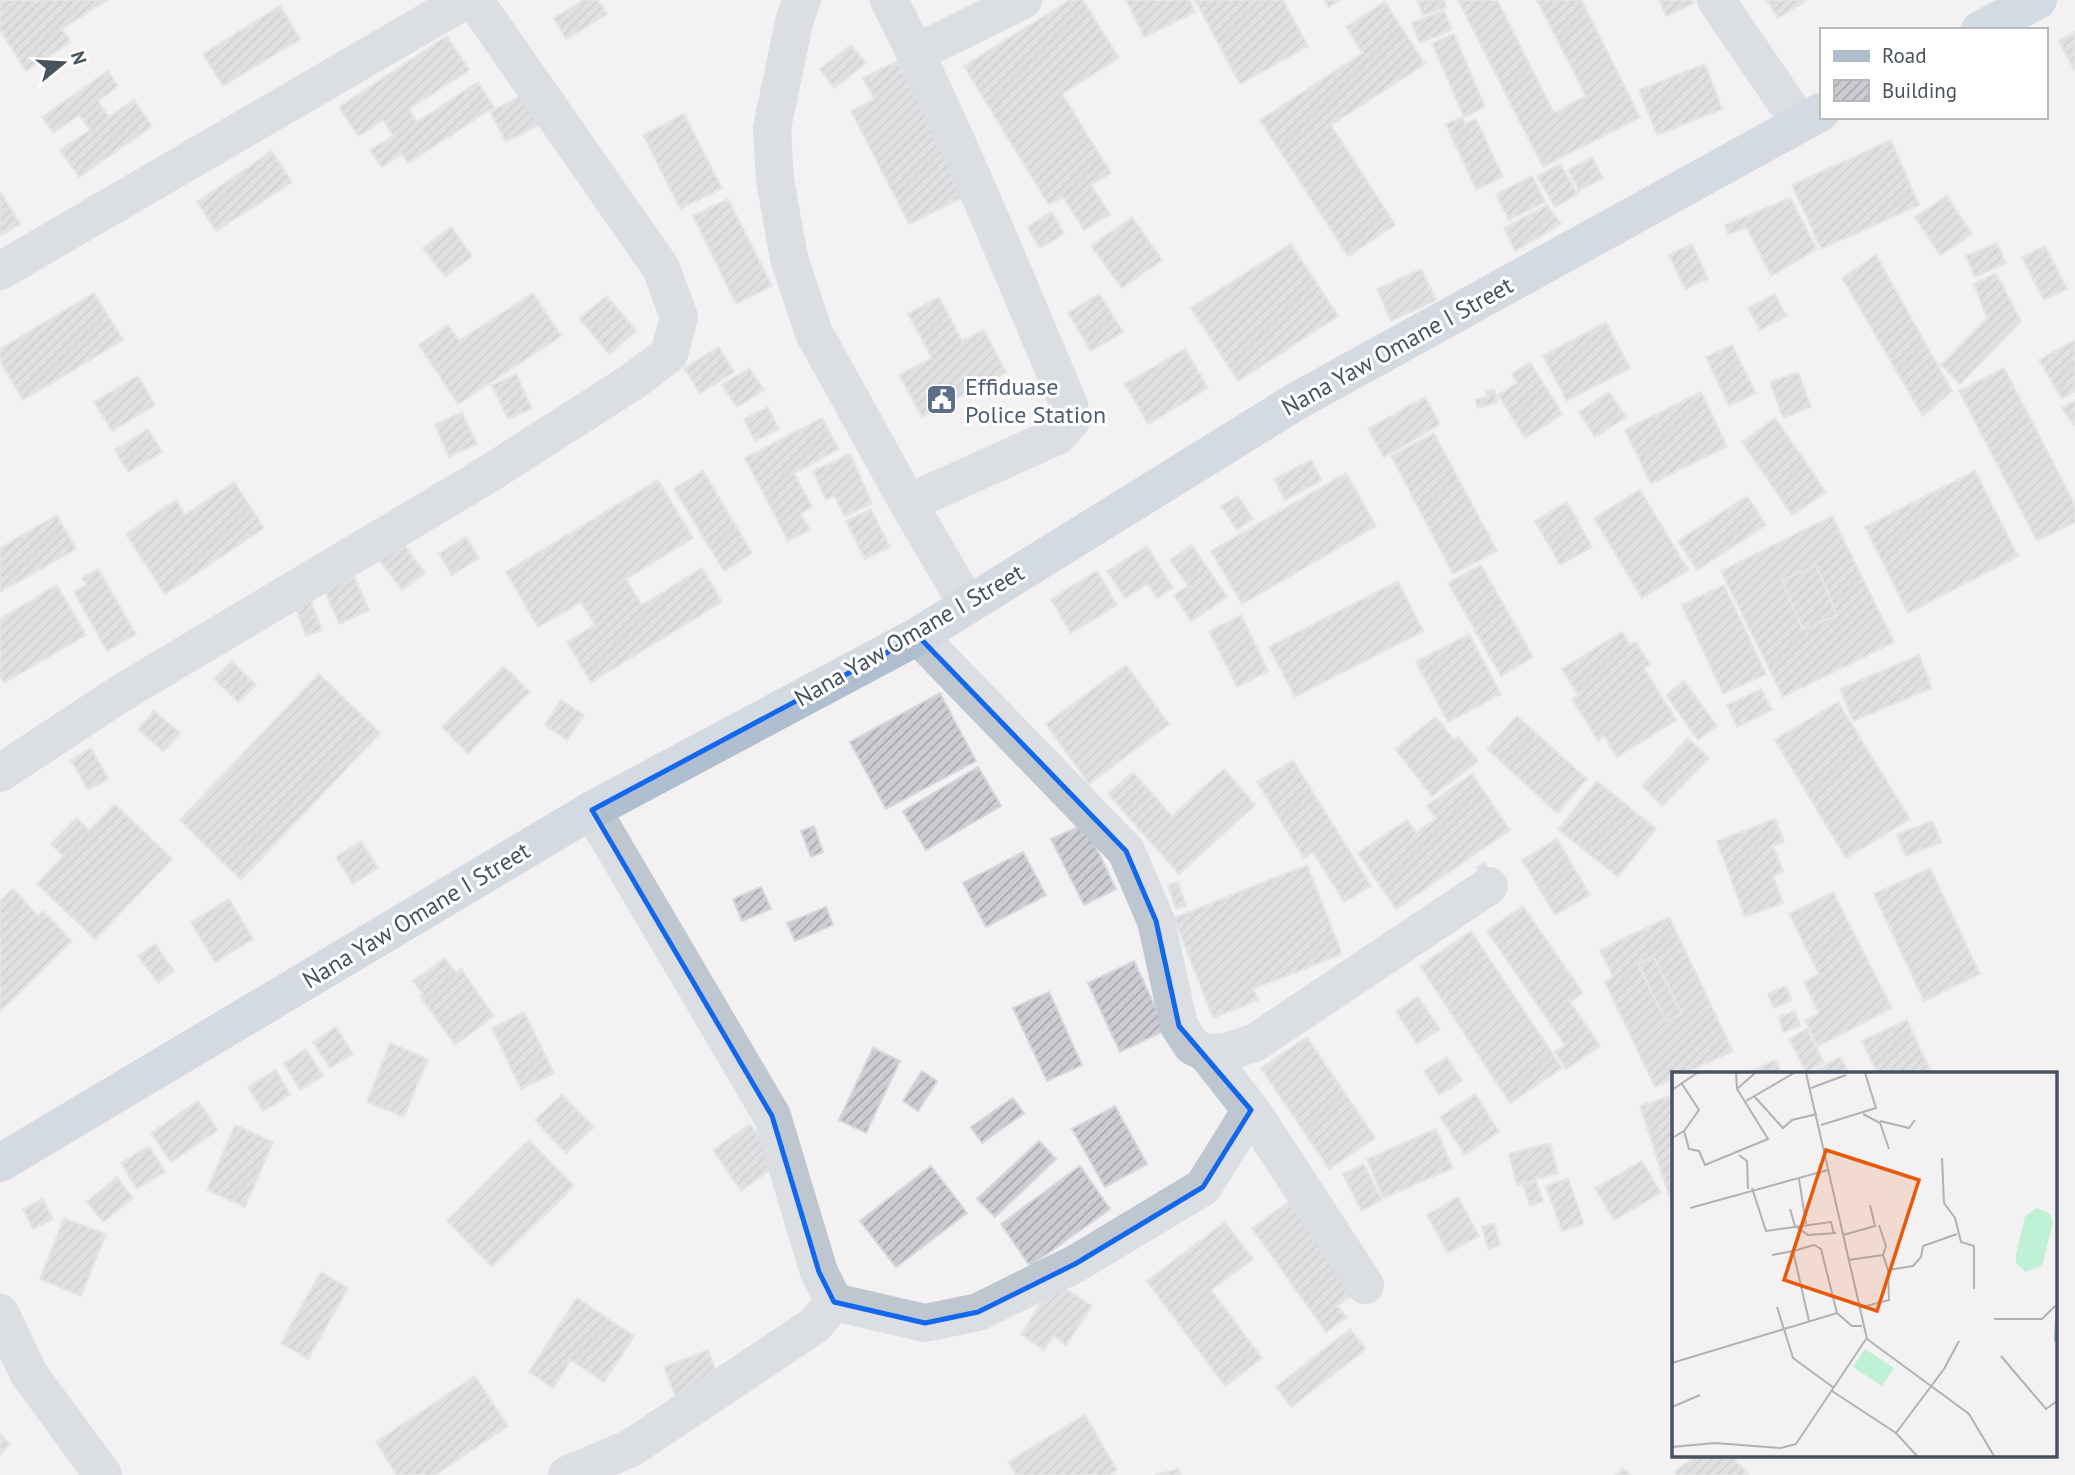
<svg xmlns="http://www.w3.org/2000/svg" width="2075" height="1475" font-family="'PT Sans',sans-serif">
<defs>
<pattern id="building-hatch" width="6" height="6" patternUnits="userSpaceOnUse" patternTransform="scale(1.75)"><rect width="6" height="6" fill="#cbcdd3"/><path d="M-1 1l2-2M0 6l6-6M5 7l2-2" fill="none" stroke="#a7a9ae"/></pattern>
</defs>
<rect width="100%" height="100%" fill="#f3f1f1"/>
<path fill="url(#building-hatch)" stroke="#d5d7dc" stroke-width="2" fill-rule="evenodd" d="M0,0H35L37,2L40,0H107L62,29L71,42L26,71L0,30Z
M584,0H598L607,14L566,39L554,18Z
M1070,0H1083L1119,58L1062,94L1111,173L1091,185L1110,214L1084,230L1063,197L1049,205L964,66Z
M1126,0H1190L1195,12L1144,37Z
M1195,0H1283L1308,46L1240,84Z
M1324,0H1340L1328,7Z
M1417,0H1444L1446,7L1423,15Z
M1458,0H1497L1554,113L1586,96L1537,0H1581L1640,117L1543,167Z
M1659,0H1693L1694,3L1666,16Z
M1767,0H1807L1778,18Z
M1385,2L1425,64L1331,125L1395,225L1348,256L1260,120L1363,53L1346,27Z
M280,6L300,39L223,86L203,54Z
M1444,10L1452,30L1420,43L1412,23Z
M2075,32V71L2059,41Z
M1454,34L1485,107L1464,117L1432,43Z
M447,36L469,70L409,109L417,122L478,82L494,107L408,163L402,154L382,167L370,150L393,136L383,120L358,136L339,107Z
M851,45L866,63L834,88L820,69Z
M898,61L966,196L909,224L851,111L874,99L863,78Z
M1705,64L1722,109L1657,135L1639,90Z
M108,71L118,86L98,101L109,117L134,100L152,126L79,177L60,150L90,130L79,115L53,133L42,117Z
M526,93L542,123L506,142L490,112Z
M684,114L722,188L680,209L643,135Z
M1462,117L1465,124L1476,119L1503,177L1476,190L1446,124Z
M1891,140L1919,205L1821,249L1792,185Z
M272,151L292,182L216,231L197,202Z
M1592,157L1603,178L1579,191L1568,170Z
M1560,164L1578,194L1555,207L1537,176Z
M1532,176L1545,202L1509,220L1496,194Z
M1,193L20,224L0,236V193Z
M1947,196L1972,234L1940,255L1915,217Z
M1790,198L1817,249L1771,276L1747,228L1728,234L1725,225Z
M728,199L772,286L736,304L693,216Z
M1547,205L1561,224L1515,251L1504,228Z
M1052,212L1064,234L1040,248L1027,227Z
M1132,217L1162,260L1122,288L1091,246Z
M451,227L472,256L445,277L423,248Z
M1997,243L2006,263L1975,277L1966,256Z
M1291,244L1338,316L1238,381L1191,308Z
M1692,244L1708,279L1685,289L1669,255Z
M2045,246L2067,289L2044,300L2022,257Z
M1876,255L1952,391L1923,416L1842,278Z
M1421,269L1436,300L1391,321L1377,289Z
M1996,273L2021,321L1960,384L1941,365L1987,318L1974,284Z
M94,293L123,340L23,400L0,361V349Z
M533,293L561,336L458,404L419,345L448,325L459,341Z
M1099,294L1123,332L1091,351L1068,313Z
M1775,294L1786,316L1760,330L1748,308Z
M607,296L636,331L609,354L579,318Z
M939,297L962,341L984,330L1006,372L922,417L899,375L932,358L908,314Z
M1606,322L1630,368L1567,401L1543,356Z
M2075,340V391L2062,399L2039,360Z
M1732,345L1756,393L1729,406L1706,357Z
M719,347L734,372L700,393L684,368Z
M1185,349L1208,388L1148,424L1125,384Z
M1530,362L1562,414L1525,438L1498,395L1517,383L1512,374Z
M749,368L764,390L737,407L722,385Z
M2004,368L2075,505V522L2037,541L1959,391Z
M1798,372L1811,407L1783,418L1770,382Z
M516,374L532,408L508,419L492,385Z
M138,376L155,405L112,431L94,402Z
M1494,389L1498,402L1478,408L1475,400L1488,396L1486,392Z
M1609,392L1626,417L1595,437L1579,412Z
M1701,392L1727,446L1651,484L1625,430Z
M1425,397L1440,424L1384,457L1368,429Z
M2075,400V425H2074L2062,408Z
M768,407L779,429L755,441L744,419Z
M462,412L477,444L449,457L435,425Z
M822,418L839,449L794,473L812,507L801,514L810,530L788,541L745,458Z
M1775,418L1826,492L1792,515L1742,442Z
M148,429L162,452L128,472L115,450Z
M1434,433L1497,551L1453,574L1391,456Z
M850,454L872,503L844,517L835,496L826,500L813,471Z
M1311,460L1322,480L1285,500L1274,479Z
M703,471L752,553L724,571L674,489Z
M1975,471L2018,556L1908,613L1865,527Z
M1346,473L1376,526L1242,604L1211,551Z
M658,480L693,538L626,579L642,605L702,568L722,602L591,682L567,642L595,625L581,602L538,627L506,572Z
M234,482L264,528L165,594L126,534L176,500L185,515Z
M1640,490L1688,570L1642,598L1594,518Z
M1238,496L1253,519L1237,530L1221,506Z
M1747,496L1766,525L1697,570L1678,541Z
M1567,502L1592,547L1560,565L1535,521Z
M871,509L890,547L865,559L846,521Z
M57,515L76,549L0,592V548Z
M1832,516L1894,642L1783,697L1721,571ZM1816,565L1837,615L1803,630L1782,580Z
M466,537L479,558L452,575L439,554Z
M400,539L425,573L402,590L377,557Z
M1192,545L1227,597L1191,621L1174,595L1188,586L1170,560Z
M1147,546L1173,588L1157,598L1148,584L1125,598L1107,571Z
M1481,565L1533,657L1501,676L1448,583Z
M1816,565L1837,615L1803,630L1782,580Z
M98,569L136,634L107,651L74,592L87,585L82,578Z
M1097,571L1117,605L1071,633L1051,599Z
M354,576L369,610L339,624L324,589Z
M1398,581L1423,631L1295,697L1269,647Z
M57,585L86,635L4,683L0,676V619Z
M1724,585L1766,674L1723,694L1682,605Z
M311,601L322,630L306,636L295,606Z
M1241,615L1268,671L1237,687L1209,631Z
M1622,632L1630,645L1636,642L1650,665L1644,668L1676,720L1617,757L1604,736L1598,741L1572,699L1578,695L1562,669Z
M1469,634L1501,694L1448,722L1416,662Z
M1919,655L1932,688L1853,721L1840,689Z
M232,661L256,685L238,702L214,679Z
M1126,665L1169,724L1089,784L1046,724Z
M504,666L530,692L468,754L442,727Z
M319,674L380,733L241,880L180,820Z
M1684,681L1717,726L1698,740L1666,695Z
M1761,689L1772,710L1737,727L1727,705Z
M940,693L976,761L886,809L850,742Z
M561,700L584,715L567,740L545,725Z
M1838,702L1910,819L1846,858L1775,740Z
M154,711L180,733L163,751L138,729Z
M1517,716L1587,779L1557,813L1487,749Z
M1436,717L1454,740L1459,737L1478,761L1432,796L1395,749Z
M1688,738L1709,758L1662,806L1642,786Z
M91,748L108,779L88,790L71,760Z
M1293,760L1371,886L1344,902L1313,852L1304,858L1257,782Z
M978,767L1001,806L926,850L903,811Z
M1224,769L1255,805L1179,874L1108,794L1133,772L1172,816Z
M1472,774L1510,830L1396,909L1358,853L1407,820L1416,832L1436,819L1427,806Z
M1597,781L1656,829L1618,877L1558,829Z
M115,804L172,859L95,939L37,884L63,856L51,844L76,818L89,830Z
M1775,819L1784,842L1773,846L1783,872L1773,876L1783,903L1745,917L1717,841Z
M1933,821L1941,843L1905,856L1897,834Z
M1085,824L1116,889L1084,905L1051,839Z
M814,826L823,852L811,857L801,831Z
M1557,839L1590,895L1555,915L1522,860Z
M361,841L378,868L353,884L336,857Z
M1023,852L1046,895L986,927L963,883Z
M1484,862L1493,876L1485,882L1476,867Z
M1307,865L1342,954L1253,989L1258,1000L1213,1018L1174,918Z
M1930,868L1980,974L1924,1001L1874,894Z
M1178,882L1186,906L1176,909L1168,885Z
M761,887L771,909L742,921L733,899Z
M13,889L38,916L43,911L72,941L0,1011V901Z
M1833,892L1892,1008L1818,1046L1805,1020L1819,1014L1804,982L1819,974L1789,914Z
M229,899L253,939L215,962L191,922Z
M1523,906L1583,993L1570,1002L1600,1046L1566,1069L1555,1052L1565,1045L1487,931Z
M826,907L833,925L795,941L787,923Z
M1669,917L1733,1051L1683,1074H1674V1078L1655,1087L1605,982L1613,977L1600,950ZM1653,956L1682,1014L1666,1021L1638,964Z
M1471,931L1562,1068L1510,1103L1420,966Z
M155,944L174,971L158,983L138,956Z
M1653,956L1682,1014L1666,1021L1638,964Z
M445,958L456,973L461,969L494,1016L455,1045L420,996L423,994L413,981Z
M1134,961L1166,1030L1120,1052L1088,983Z
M1786,986L1792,1001L1773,1008L1768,994Z
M1049,992L1082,1065L1047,1081L1013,1008Z
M1418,997L1440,1029L1417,1044L1396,1011Z
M1795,1011L1800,1026L1783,1032L1779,1017Z
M524,1012L554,1073L521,1089L492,1028Z
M1907,1020L1932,1074H1878L1862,1041Z
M336,1027L353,1054L330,1068L313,1042Z
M1807,1029L1824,1063L1806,1072L1789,1039Z
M1307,1037L1375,1138L1329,1169L1261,1068Z
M390,1043L428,1059L404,1117L367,1102Z
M873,1048L900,1061L866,1133L839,1120Z
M306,1049L323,1076L300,1090L284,1063Z
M1447,1057L1462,1081L1439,1095L1424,1071Z
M1840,1057L1850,1074H1810Z
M1775,1060L1782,1074H1745Z
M276,1070L290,1095L263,1111L248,1087Z
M922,1071L937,1081L918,1111L903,1101Z
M1475,1094L1499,1132L1465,1155L1440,1117Z
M562,1095L594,1127L566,1153L535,1120Z
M1674,1095V1208H1673L1640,1106Z
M1013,1098L1024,1113L982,1143L971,1127Z
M198,1101L218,1130L171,1162L151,1133Z
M1115,1106L1147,1164L1105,1187L1072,1129Z
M750,1124L778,1164L741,1191L713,1150Z
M235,1125L273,1142L245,1207L207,1190Z
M1436,1129L1453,1168L1383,1198L1367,1159Z
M529,1140L574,1186L492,1267L447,1221Z
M1039,1141L1056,1159L995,1217L977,1199Z
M1550,1143L1558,1173L1517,1185L1509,1154Z
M149,1146L165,1172L137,1189L121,1163Z
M1642,1161L1661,1193L1614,1220L1595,1188Z
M1364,1164L1382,1200L1361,1211L1343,1174Z
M931,1166L967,1213L896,1267L860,1221Z
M1080,1166L1110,1209L1030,1266L1001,1224Z
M117,1177L133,1198L103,1222L87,1202Z
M1568,1178L1584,1224L1562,1231L1546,1186Z
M1536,1181L1543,1201L1530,1206L1523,1185Z
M1458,1197L1479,1236L1448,1253L1427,1215Z
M43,1199L53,1219L33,1229L23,1209Z
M1293,1199L1358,1291L1337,1306L1347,1317L1326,1332L1252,1228Z
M64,1218L106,1234L81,1296L40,1279Z
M1225,1222L1253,1259L1211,1290L1262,1358L1225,1386L1147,1281Z
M1494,1223L1500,1245L1488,1249L1482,1227Z
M321,1272L348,1288L308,1359L281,1343Z
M1055,1282L1092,1306L1066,1345L1054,1336L1044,1350L1021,1334Z
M577,1298L634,1336L604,1382L571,1360L553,1388L529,1372Z
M1350,1329L1366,1349L1291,1407L1276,1387Z
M708,1350L719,1380L675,1396L664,1367Z
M475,1376L508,1426L435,1475H397L376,1442Z
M1085,1415L1117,1470L1108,1475H1016L1008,1462Z
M0,1434L10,1444L0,1455Z
M1695,1456H1732L1748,1475H1677L1675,1472Z
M1622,1468L1631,1475H1616Z
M1178,1469L1180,1475H1155Z"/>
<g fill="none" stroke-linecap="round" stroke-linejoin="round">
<path stroke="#bec7d0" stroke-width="38" d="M802,0L794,22L772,128L775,180L789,258L814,333L908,503L967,604
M889,0C956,131 1011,269 1069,405L1071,421L1057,436L908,503
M1716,0L1800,123
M916,53L1023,0
M0,271L465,0
M918,636L1126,851L1156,921L1179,1026L1192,1046L1206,1053L1228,1052L1256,1042L1489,886
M0,773L123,692L482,478L632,382L669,354L679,317L661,268L474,0
M1206,1053L1251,1110L1365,1285
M834,1302L925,1323L978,1312L1075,1264L1203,1187L1251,1110
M0,1313L29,1374L103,1475
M567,1475L631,1448L815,1325L834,1302L819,1272L772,1116L592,810"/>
<path stroke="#b0bfd0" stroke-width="38" d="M1980,30L2038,0
M0,1163L592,810L918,636L1295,402L1821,112"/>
</g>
<path d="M0 0H2075V1475H0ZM918,636L1126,851L1156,921L1179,1026L1251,1110L1203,1187L1075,1264L978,1312L925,1323L834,1302L819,1272L772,1116L592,810Z" fill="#f3f1f1" fill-opacity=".55" fill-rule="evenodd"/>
<path fill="none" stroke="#1267ec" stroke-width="5" stroke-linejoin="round" d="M918,636L1126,851L1156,921L1179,1026L1251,1110L1203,1187L1075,1264L978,1312L925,1323L834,1302L819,1272L772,1116L592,810Z"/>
<defs>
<symbol id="civic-square" viewBox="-11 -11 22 22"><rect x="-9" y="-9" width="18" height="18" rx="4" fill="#5c6f8a" stroke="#fff"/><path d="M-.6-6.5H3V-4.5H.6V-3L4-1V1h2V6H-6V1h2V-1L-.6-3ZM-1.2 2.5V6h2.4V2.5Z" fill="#fff"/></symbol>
</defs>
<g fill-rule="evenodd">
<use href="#civic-square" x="924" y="382" width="35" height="35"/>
</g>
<g text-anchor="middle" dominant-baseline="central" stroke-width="6" stroke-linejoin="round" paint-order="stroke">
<g font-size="24" fill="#48535f" stroke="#fff">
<text transform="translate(1397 346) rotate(-29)">Nana Yaw Omane I Street</text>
<text transform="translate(909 635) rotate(-30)">Nana Yaw Omane I Street</text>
<text transform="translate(416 915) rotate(-31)">Nana Yaw Omane I Street</text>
</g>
<g font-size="24" fill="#4e5e75" stroke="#fff" text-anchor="start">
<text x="965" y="386">Effiduase<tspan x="965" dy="28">Police Station</tspan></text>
</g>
</g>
<g transform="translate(1672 1072)">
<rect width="385" height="385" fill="#f3f1f1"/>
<path d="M364,136L378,142L381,151L370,193L354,200L344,192V183L353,144ZM193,277L222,296L210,314L181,295Z" fill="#bff1d5"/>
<path fill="none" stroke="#afb2b7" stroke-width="2" d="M134,1L195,267L297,342L322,384M139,16L174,3M65,17L83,1M0,18L25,1M82,24L111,56L120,48L145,42M74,29L122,1M191,42L208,51L217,77M208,49L237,56L243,48M149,53L204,36L193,1M12,59L17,77L27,79L33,93L96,67L65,17L64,1M0,66L12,59L27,38L10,12M67,83L75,89L76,117M270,86L272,131L283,146L289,170L302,174V217M127,107L134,152M80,116L94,159L159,150L162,162M18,136L156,98M118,137L123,154L136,163L164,161M207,153L214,174L211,183M171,163L203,154L198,133M100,183L121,179M176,188L211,183L216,198L217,228L187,236M216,198L241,194L249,185L251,174L285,162M105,235L121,286L162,316M322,247H370L383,234M137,249L121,179L142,173L149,177L165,241M383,269L385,225M329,284L374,337L385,329M0,291L165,241L180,254H190M160,319L224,361L245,384M0,335L28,323M224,361L272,297L287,269M0,375L43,371L109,376L124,372L194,267"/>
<path fill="#e8590c" fill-opacity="0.15" stroke="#e8590c" stroke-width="3.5" d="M154,78L247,108L205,239L112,208Z"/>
<rect width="385" height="385" fill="none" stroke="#48535f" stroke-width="3.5"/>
</g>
<rect x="1820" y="28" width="228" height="91" fill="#ffffff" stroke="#b6babf" stroke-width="2"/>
<rect x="1834" y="51" width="35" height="10" fill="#b0bfd0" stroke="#b6babf" stroke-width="2"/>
<text x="1882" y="63" font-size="21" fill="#48535f">Road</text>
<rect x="1834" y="80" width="35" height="21" fill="url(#building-hatch)" stroke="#b6babf" stroke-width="2"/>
<text x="1882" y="98" font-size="21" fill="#48535f">Building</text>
<g transform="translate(63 63) rotate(72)" stroke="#ffffff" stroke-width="5" paint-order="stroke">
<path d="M0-5L12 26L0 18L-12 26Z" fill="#48535f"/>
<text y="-10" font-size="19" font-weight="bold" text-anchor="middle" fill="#48535f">N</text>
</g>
</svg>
